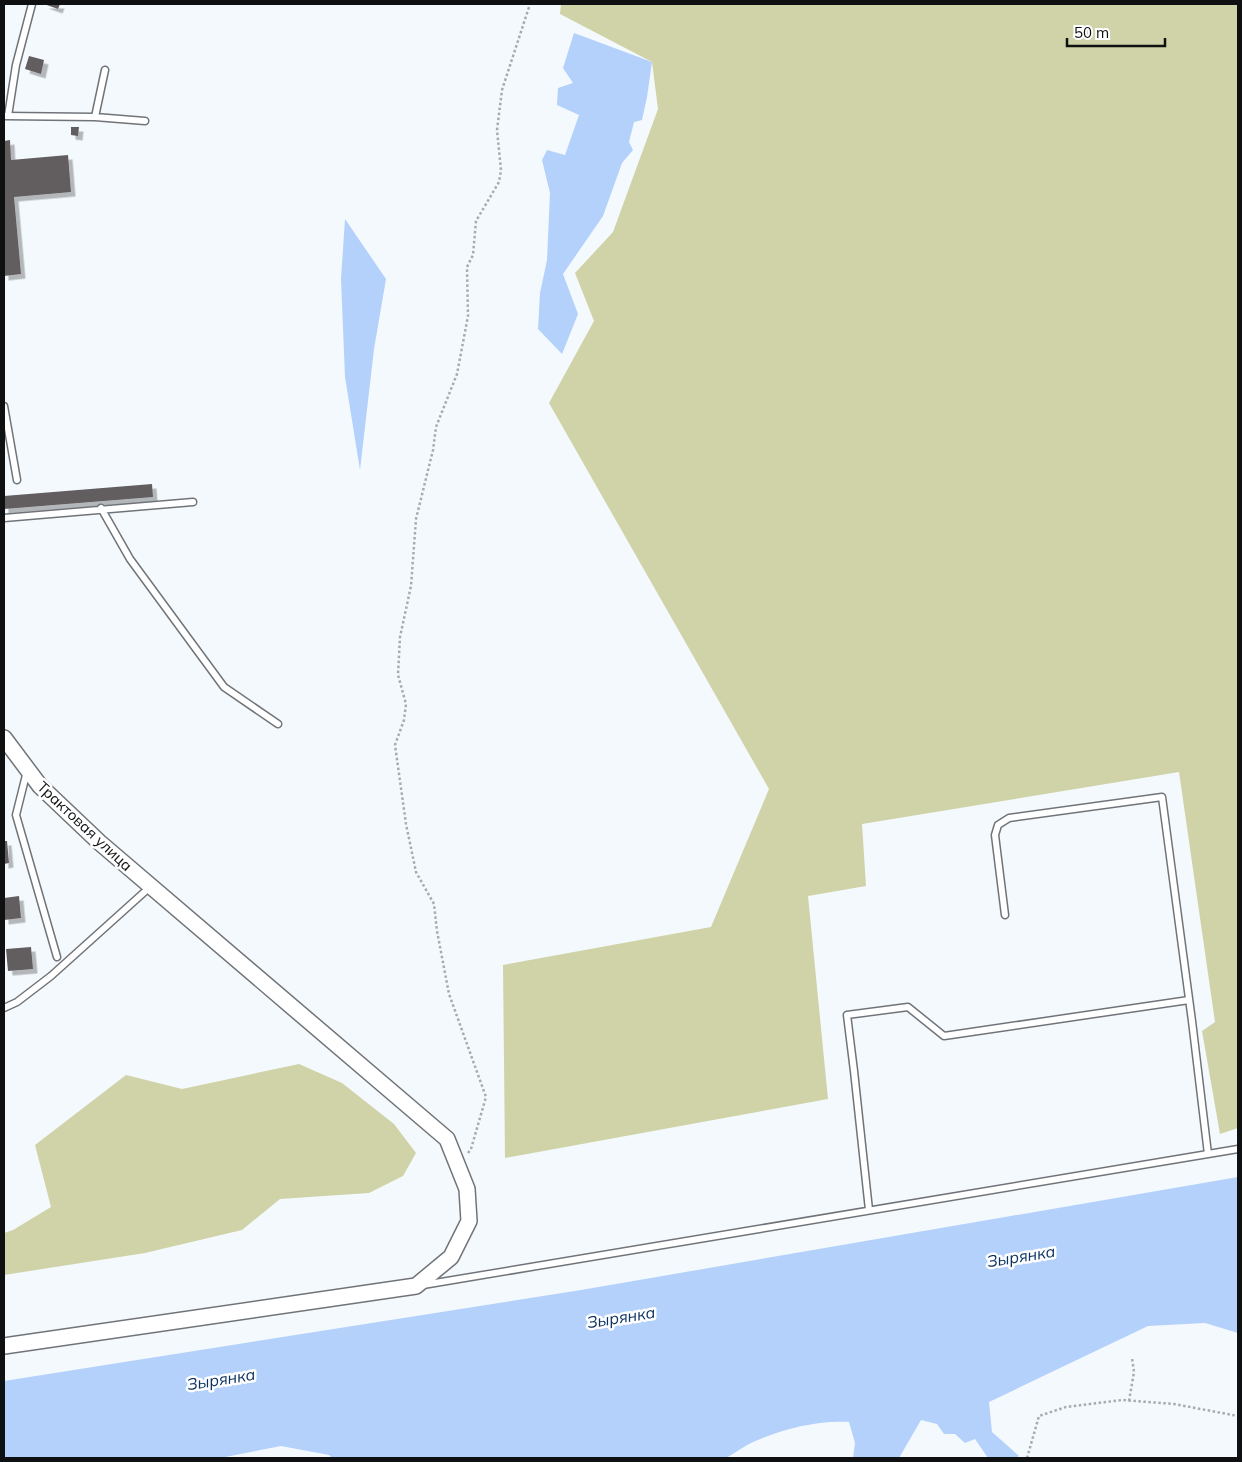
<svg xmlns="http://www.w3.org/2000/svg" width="1242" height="1462" font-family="Mulish,sans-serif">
<defs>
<filter id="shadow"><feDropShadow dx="4.5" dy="4.5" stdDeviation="0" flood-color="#0004"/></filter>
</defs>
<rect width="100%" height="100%" fill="#f4f9fd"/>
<path fill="#cfd3a7" d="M561,4H1238V1128L1220,1134L1202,1031L1215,1022L1179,772L862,824L866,886L808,896L828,1099L505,1158L503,965L711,927L769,789L549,403L594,321L575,273L613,232L658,109L652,62L560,14Z
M299,1064L342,1083L394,1124L416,1153L403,1176L369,1193L280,1199L242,1230L145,1253L4,1275V1233L13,1230L51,1207L35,1145L126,1075L182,1089Z"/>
<path fill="#b3d1fb" d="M574,33L652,62L647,97L642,120L634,122L629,142L633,150L622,163L603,216L563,274L578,314L562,354L538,329L540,293L547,260L550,193L542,160L547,150L565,155L579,115L557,105L558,88L573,83L563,68Z
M345,219L386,279L374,349L360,470L345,377L341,279Z
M1238,1177V1333L1205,1323L1148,1326L989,1402L992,1432L1019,1456L1015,1458H988L975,1439L965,1443L955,1434H944L937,1424L921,1420L899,1458H853L855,1443L849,1422C817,1420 783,1429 753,1442C744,1446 735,1453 726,1458H332L329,1455L281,1446L220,1458H4V1381L581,1290Z"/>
<path fill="#625d5f" filter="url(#shadow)" d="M44,4H60L58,9Z
M29,56L44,60L41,74L25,69Z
M71,127H79L78,136L71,135Z
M10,140L11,160L68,155L71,192L14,197L21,274L4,276V141Z
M152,484L153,497L4,509V496Z
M4,841H7L9,863L4,864Z
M19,896L21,918L4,920V898Z
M31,947L33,969L8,971L6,949Z"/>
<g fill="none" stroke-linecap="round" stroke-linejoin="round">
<defs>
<path id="service" d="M4,116L95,117L145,121
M8,116L16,65L32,4
M95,117L105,70
M4,406L17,480
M101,508L130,559L224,687L278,724
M4,518L193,502
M27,771L16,815L57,957
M1005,915L995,835L998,825L1009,818L1162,797L1192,1021L1208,1154
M4,1008L17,1002L51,976L150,887
M869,1210L854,1071L847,1015L908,1007L944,1036L1189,1000
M423,1285L1238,1149"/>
<path id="tertiary" d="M4,738L40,786L99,842L447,1139L467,1189L469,1221L451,1257L416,1286L4,1346"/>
</defs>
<use href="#service" stroke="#707478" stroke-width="9"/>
<use href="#tertiary" stroke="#707478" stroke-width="18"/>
<path stroke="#a7abae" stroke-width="2.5" stroke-dasharray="2.5 2.5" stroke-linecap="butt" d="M468,1153L471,1149L486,1097L449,994L437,931L434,904L416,872L406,824L395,745L404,720L406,704L398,675L400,637L411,586L416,519L433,450L436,427L457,374L468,316L467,267L473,255L476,221L499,182L501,170L497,130L502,90L530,4
M1129,1401L1134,1372L1132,1358
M1027,1458L1039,1416L1066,1407L1122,1400L1174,1404L1238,1416"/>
<use href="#service" stroke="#fff" stroke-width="6"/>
<use href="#tertiary" stroke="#fff" stroke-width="15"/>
</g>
<g text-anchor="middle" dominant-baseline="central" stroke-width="5" stroke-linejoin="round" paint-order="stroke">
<g font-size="15" fill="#0f1011" stroke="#fff">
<text transform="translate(85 826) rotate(43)">Трактовая улица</text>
</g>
<g font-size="16" font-style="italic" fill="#0a3263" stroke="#fff">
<text transform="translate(1021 1256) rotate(-9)">Зырянка</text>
<text transform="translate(621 1317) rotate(-9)">Зырянка</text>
<text transform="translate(221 1379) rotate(-9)">Зырянка</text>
</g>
</g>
<rect width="1242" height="1462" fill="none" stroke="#0f1011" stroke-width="10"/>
<path d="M1067 38v8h98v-8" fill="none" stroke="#0f1011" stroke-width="2.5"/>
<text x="1074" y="38" font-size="15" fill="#0f1011" stroke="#ffffff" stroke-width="4" paint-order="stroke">50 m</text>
</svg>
